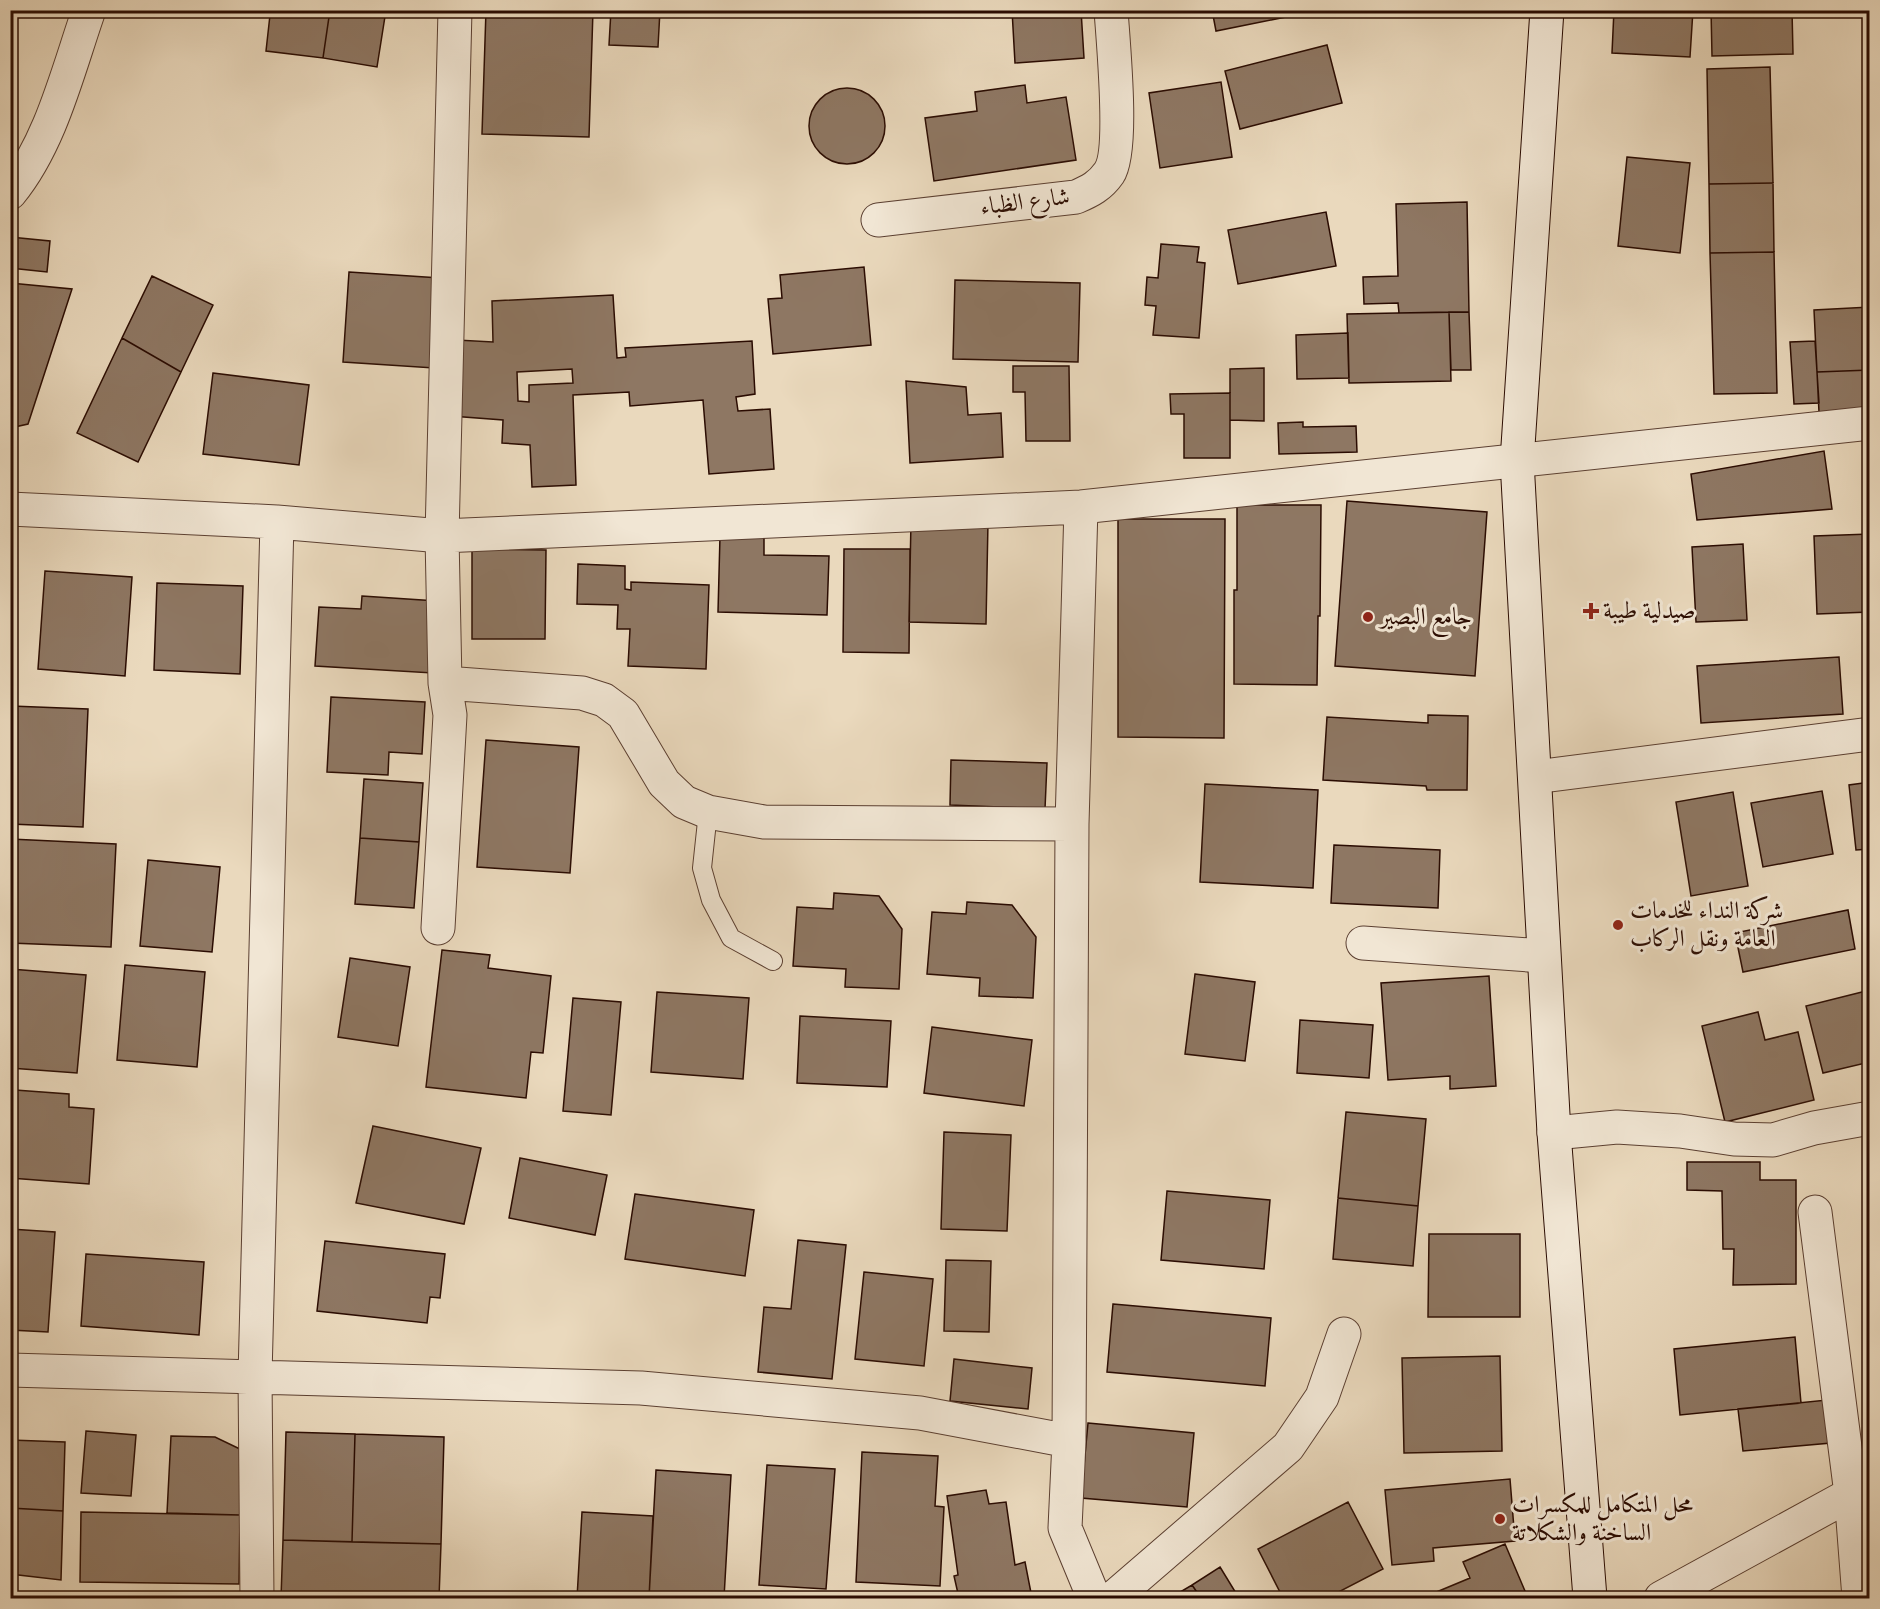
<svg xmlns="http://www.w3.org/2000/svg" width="1880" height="1609" font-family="'IM FELL DW Pica',Amiri,serif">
<rect width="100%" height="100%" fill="#ead9bd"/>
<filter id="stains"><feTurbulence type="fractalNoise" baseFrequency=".00333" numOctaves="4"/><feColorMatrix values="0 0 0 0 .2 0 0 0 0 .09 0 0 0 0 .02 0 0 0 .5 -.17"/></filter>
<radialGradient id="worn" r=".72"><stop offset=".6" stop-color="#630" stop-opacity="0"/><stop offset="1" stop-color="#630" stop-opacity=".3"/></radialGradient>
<path fill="#8e7763" stroke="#2b0c02" stroke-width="1.5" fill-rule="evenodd" d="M291,10H330L323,58L266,51L270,15L290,17Z
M330,10H386L377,67L323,58Z
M486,10H593L589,137L482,134Z
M611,10H660L658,47L609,45Z
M1012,10H1081L1084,58L1015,63Z
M1212,10H1321L1216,31Z
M1614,10H1693L1690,57L1612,53Z
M1711,10H1792L1793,54L1712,56Z
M1806,10H1870V13L1807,15Z
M1327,45L1342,103L1240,129L1225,71Z
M1770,67L1773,183L1709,184L1707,69Z
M1221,82L1232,157L1160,168L1149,93Z
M1025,85L1027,103L1066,97L1076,160L934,181L925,118L977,111L975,92Z
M809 126a38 38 0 1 1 76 0a38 38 0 1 1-76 0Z
M1627,157L1690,163L1680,253L1618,246Z
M1773,183L1774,252L1710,253L1709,184Z
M1467,202L1469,312L1399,313L1398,303L1364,304L1363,277L1398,276L1396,204Z
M1326,212L1336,266L1238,284L1228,230Z
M10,237L50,241L47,272L10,268Z
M1161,244L1199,247L1197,262L1205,263L1199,338L1153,335L1156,306L1145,305L1147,277L1158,278Z
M1774,252L1777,393L1714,394L1710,253Z
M864,267L871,345L773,354L768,299L782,298L780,275Z
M349,272L440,278L434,368L343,362Z
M152,276L213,305L181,372L122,338Z
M955,280L1080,283L1078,362L953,359Z
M10,283L72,289L28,424L10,428Z
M613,295L617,358L626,357L625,348L752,341L755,394L736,397L738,411L770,409L774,469L709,474L703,400L630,406L629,392L573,395L576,485L532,487L530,445L502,443L503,420L451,416L457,340L493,342L492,301ZM572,369L573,383L529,385V402L518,401L517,372Z
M1870,307V370L1817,372L1814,310Z
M1449,312H1469L1471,370H1451Z
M1449,312L1451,381L1349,383L1347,314Z
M1348,333L1349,378L1297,379L1296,335Z
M122,338L181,372L138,462L77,433Z
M1815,341L1819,403L1794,404L1790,342Z
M1013,366H1069L1070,441H1026L1025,392H1013Z
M1264,368V421L1230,420V369Z
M1870,370V409L1819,412L1817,372Z
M213,373L309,385L299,465L203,454Z
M906,381L966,387L968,415L1001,413L1003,457L910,463Z
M1230,393V458H1184V414H1171L1170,394Z
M1303,422V427L1356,426L1357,452L1279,454L1278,423Z
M1824,451L1832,509L1697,520L1691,474Z
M1347,501L1487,512L1475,676L1335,666Z
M1237,505H1321L1320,616H1318L1317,685L1234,684V590H1237Z
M1118,519H1225L1224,738L1118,737Z
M911,521L988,522L986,624L909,622Z
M1870,534V612L1817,614L1814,536Z
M720,536H764V555L829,556L827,615L718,612Z
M1743,544L1747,620L1696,622L1692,547Z
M472,549L546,550L545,639H472Z
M844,549H910L909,653L843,652Z
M578,564L625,566V589L631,590V582L709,585L706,669L628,666L630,629H617L618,605L577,604Z
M45,571L132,577L125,676L38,669Z
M157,583L243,586L240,674L154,670Z
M362,596L437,601L433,673L315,666L319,607L361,609Z
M1839,657L1843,714L1701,723L1697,666Z
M331,697L425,702L422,754L389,752L388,775L327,772Z
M11,706L88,709L83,827L10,824Z
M1428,715L1468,716L1467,790H1427L1426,786L1323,780L1327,717L1428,723Z
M486,740L579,747L570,873L477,867Z
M951,760L1047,763L1045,809L950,805Z
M364,779L423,783L419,842L360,838Z
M1870,782V849L1856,850L1849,785Z
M1205,784L1318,790L1313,888L1200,882Z
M1822,791L1833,854L1763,867L1751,803Z
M1733,792L1748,886L1691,896L1676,802Z
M360,838L419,842L414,908L355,904Z
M10,839L116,844L111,947L10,943Z
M1334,845L1440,850L1438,908L1331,903Z
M148,860L220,867L212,952L140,946Z
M834,893L879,896L902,929L899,989L845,987L846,969L793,966L797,907L833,909Z
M967,902L1012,905L1036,937L1033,998L979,996L980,978L927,974L932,912L966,914Z
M1848,910L1855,949L1743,972L1735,933Z
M442,950L490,955L488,968L551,976L543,1053L531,1052L526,1098L426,1087Z
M350,958L410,967L398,1046L338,1037Z
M125,965L205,972L197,1067L117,1060Z
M10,969L86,975L77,1073L10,1068Z
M1195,974L1255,982L1245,1061L1185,1054Z
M1489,976L1496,1086L1450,1089V1076L1388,1080L1381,983Z
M1870,990V1062L1823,1073L1806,1006Z
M657,992L749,998L743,1079L651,1072Z
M573,998L621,1002L611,1115L563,1111Z
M1758,1012L1765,1040L1798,1032L1814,1100L1725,1122L1702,1026Z
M800,1016L891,1021L887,1087L797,1083Z
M1300,1020L1373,1025L1369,1078L1297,1073Z
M932,1027L1032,1040L1024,1106L924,1093Z
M15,1090L69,1094V1107L94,1109L89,1184L10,1178V1103H14Z
M1346,1112L1426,1119L1418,1206L1338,1198Z
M373,1126L481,1148L464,1224L356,1203Z
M944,1132L1011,1135L1007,1231L941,1229Z
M520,1158L607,1175L595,1235L509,1218Z
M1687,1162H1760V1180H1796V1284L1733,1285L1734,1249H1723L1722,1191L1687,1190Z
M1167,1191L1270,1200L1264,1269L1161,1260Z
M635,1194L754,1210L745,1276L625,1259Z
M1338,1198L1418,1206L1413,1266L1333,1259Z
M10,1229L55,1232L48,1332L10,1330Z
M1429,1234H1520V1317H1428Z
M798,1240L846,1245L832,1379L758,1372L764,1307L791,1309Z
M325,1241L445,1254L440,1298L430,1297L427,1323L317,1311Z
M86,1254L204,1262L199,1335L81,1326Z
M946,1260L991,1261L989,1332L944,1331Z
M864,1272L933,1279L924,1366L855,1359Z
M1113,1304L1271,1318L1265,1386L1107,1372Z
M1795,1337L1801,1403L1680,1415L1674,1349Z
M1500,1356L1502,1451L1404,1453L1402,1358Z
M954,1359L1032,1368L1028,1409L950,1401Z
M1827,1400L1831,1443L1743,1451L1738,1409Z
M1088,1423L1194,1433L1187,1507L1081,1498Z
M86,1431L136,1435L131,1496L81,1493Z
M286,1432L355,1434L352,1542L283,1540Z
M355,1434L444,1437L441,1544L352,1542Z
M171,1436L215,1437L242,1450L240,1515L167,1513Z
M10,1440L65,1442L63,1511L10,1508Z
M862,1452L938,1456L935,1506L944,1507L940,1586L856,1582Z
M767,1465L835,1469L826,1589L759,1585Z
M656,1470L731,1475L724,1598H649Z
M1510,1479L1515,1541L1433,1548L1434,1561L1392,1565L1385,1490Z
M986,1490L989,1504L1006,1502L1015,1565L1025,1562L1032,1598H959L954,1576L958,1575L947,1496Z
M1348,1502L1383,1569L1327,1598H1283L1258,1549Z
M10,1508L63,1511L61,1580L10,1574Z
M81,1512L240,1515L239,1584L80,1582Z
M582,1512L653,1516L649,1598H577Z
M283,1540L441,1544L439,1598H281Z
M1505,1544L1528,1598H1422L1470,1578L1463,1562Z
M1220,1567L1239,1598H1201L1192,1585Z
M1192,1585L1201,1598H1170Z
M460,1592H561V1598H460Z"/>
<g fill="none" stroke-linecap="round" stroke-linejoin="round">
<defs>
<path id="lane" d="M708,812L702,868L711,900L731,938L773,961"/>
<path id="street" d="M10,193C51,143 68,70 89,10
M878,220L1076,197C1090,191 1100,186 1109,173C1124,151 1113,41 1111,10
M10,509L277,522L442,536L1081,507L1870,423
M445,683L582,693L604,700L623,714L664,783L684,802L708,812L764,822L1072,824
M1535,777L1870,734
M438,928L450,715L445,683L442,536L455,10
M1363,943L1543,956
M1554,1133L1617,1127L1680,1131L1734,1139L1773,1140L1814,1128L1870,1118
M1815,1212L1851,1494L1859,1598
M10,1370L641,1388L920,1413L1069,1441L1065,1528L1094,1598
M1069,1441L1072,824L1081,507
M257,1598L255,1376L277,522
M1113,1598L1288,1447L1322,1397L1344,1334
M1661,1598L1851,1494L1868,1487"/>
<path id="secondary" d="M1547,10L1517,461L1554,1133L1590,1598"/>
</defs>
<use href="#lane" stroke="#5b3f31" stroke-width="20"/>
<use href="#street" stroke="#5b3f31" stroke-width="35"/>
<use href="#secondary" stroke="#2b0c02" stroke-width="35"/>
<use href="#lane" stroke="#f1e6d4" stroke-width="18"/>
<use href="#street" stroke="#f1e6d4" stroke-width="33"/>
<use href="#secondary" stroke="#f1e6d4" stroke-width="33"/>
</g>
<g fill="#8f2418" stroke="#f1e6d4" stroke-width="2">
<path d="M1588 602h6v6h6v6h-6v6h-6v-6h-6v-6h6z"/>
<circle cx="1368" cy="617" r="6"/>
<circle cx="1618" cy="925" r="6"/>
<circle cx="1500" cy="1519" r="6"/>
</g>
<g text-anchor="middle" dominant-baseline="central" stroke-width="6" stroke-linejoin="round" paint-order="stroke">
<g font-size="24" fill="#2b0c02" stroke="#f1e6d4">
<text transform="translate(1025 202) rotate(-7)">شارع الظباء</text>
</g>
<g font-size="24" fill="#2b0c02" stroke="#f1e6d4" text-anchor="start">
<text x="1603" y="611">صيدلية طيبة</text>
<text x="1380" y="617">جامع البصير</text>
<text x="1630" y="911">شركة النداء للخدمات<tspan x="1630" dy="28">العامة ونقل الركاب</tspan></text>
<text x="1512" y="1505">محل المتكامل للمكسرات<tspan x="1512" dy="28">الساخنة والشكلاتة</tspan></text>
</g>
</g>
<rect width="1880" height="1609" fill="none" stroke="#ead9bd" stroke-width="36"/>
<rect x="12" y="12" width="1856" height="1585" fill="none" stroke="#2b0c02" stroke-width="3"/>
<rect x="18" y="18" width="1844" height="1573" fill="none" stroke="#2b0c02" stroke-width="1.5"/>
<rect width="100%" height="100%" filter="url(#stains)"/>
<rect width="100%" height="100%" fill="url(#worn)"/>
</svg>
